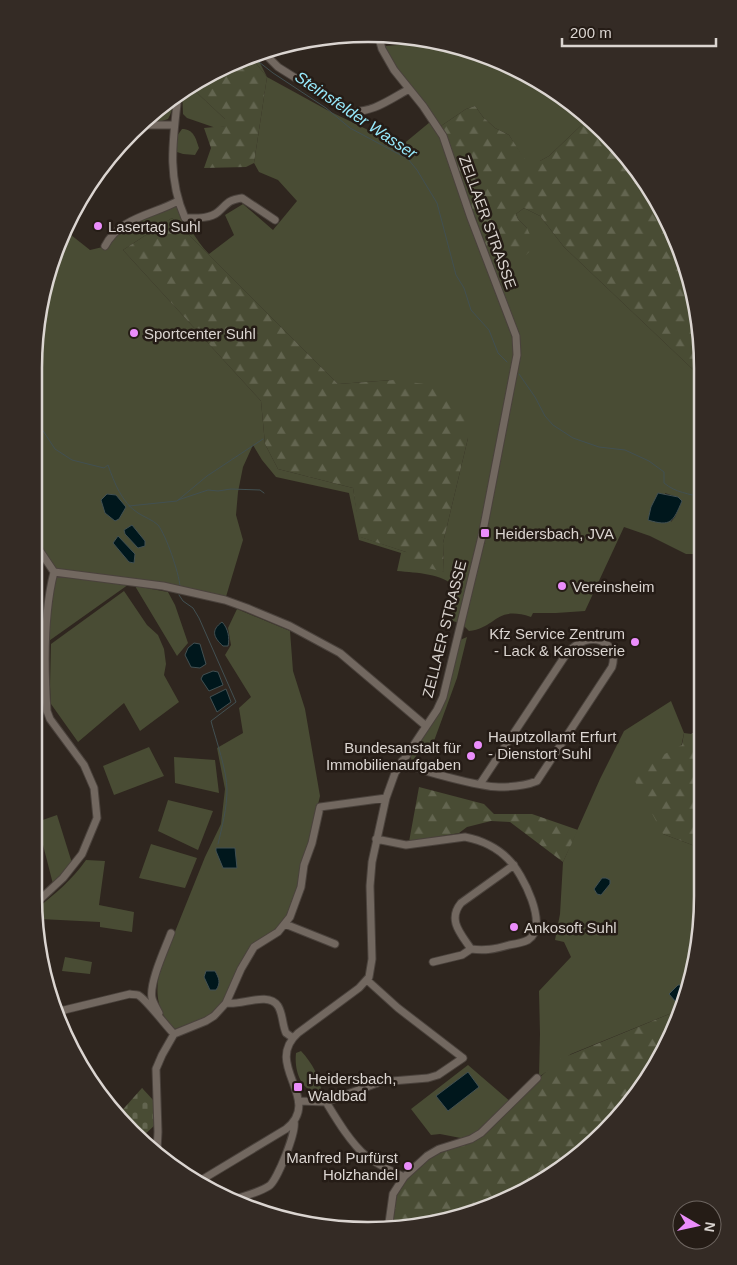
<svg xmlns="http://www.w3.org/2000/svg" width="737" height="1265" font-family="Arial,sans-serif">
<defs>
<pattern id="forest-firs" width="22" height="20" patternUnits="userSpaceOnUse" patternTransform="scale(1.25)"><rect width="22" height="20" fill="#494c34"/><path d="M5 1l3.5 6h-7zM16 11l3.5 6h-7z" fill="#636550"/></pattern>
<pattern id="cemetery-stones" width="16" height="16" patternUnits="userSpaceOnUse" patternTransform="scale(1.25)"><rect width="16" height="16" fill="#494c34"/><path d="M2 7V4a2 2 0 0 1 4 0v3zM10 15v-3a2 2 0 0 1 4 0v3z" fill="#636550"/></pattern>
</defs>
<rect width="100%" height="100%" fill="#2f261f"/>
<path fill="#494c34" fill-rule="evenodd" d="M438,42L496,59L554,90L589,118L549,156L540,161H525L509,135L495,128L483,117L475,106L466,109L441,126L395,66L385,46Z
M256,55L267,77L329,111L401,146L430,122L440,137L512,328L514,349V363L478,542L459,623L450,620L457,588C441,573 418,573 397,571L401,553L359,540L349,493L276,477L262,460L253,445L243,467L238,492L236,515L243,540L225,600L132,582L46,643L54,572L34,542V346L51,261L66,231L90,250L107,246L130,221L178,201C186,220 194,239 209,254L234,235L225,215L243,204L273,230L297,201L278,180L259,172L254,163L267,77L250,56ZM172,218L338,384L393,380L468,438L443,543L444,572L406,552L361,537L353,488L278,469L265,444L261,401L123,250Z
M195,83L194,90L225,119V126L216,128L187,118L183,114L182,91Z
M172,99C173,107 172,112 168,119L162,121H145Z
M182,129C194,129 196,139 199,148L195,155L183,154L177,152V136Z
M524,208L540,216L564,247L703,379V554H686L650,536L624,527L585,611L556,613H533L531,617C495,605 497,628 469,631L464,626L483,544H486L480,543L515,363L516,336L486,246L527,228L518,219L516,214ZM665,493L677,497L682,501L675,517L671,522Z
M135,586L168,592L175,605L188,643L177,656Z
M124,591L147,625L158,635L164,649L166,664L164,675L179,702L140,731L124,703L78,742L51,704L50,686L51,644Z
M237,609L290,631L293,671L305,709L320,796L299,886L288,916L277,931L252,945L228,995L221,1005L205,1018L175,1029C156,1013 155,991 160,969L205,857L221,824L225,789L217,748L243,733L239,708L251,697L225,655L231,645L228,628Z
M467,637L457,678L434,741L422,747L412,762L410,754L430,725L460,640Z
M671,701L684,733L663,834L703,849V919L685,1004L684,1008L571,1054L539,1077L540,1034L539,991L571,957L564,942L555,940L560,914L563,862L600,779L624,731Z
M149,747L164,776L114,795L103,766Z
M174,757L215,760L219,793L175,783Z
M168,800L213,811L198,850L158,831Z
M57,815L72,863L53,884L43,845L34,846V823Z
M151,844L197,858L185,888L139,878Z
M86,860L105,861L99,905L134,912L132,932L100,927V922L40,919L37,914L36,909C55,894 72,880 86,860Z
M65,957L92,962L90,974L62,971Z
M301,1051C313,1064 319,1076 322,1093C301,1093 294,1071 296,1053Z
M468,1065L512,1103L471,1140L440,1134L431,1135L411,1109Z"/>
<path fill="url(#forest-firs)" d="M250,56L267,77L254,163L246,167L204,168L211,148L204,128L225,126V119L194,90L195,83L240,59Z
M475,106L483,117L495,128L509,135L526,161H540L549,156L589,118L605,132L658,201L686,261L703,346V379L564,247L540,216L524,208L516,214L518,219L527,228L535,246L526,255L513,257L495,242L486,246L441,126L466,109Z
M172,218L338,384L393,380L441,386L464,417L468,438L443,543L444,572L408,563L406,552L360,537L353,488L278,469L265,444L261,401L123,250Z
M703,728V849L663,834L630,772L682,745L684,733L691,734Z
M419,787L484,804L494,814H532L578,830L563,862L510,822L491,821L467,827L459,833L409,842Z
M684,1008L647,1082L589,1148L496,1206L391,1230L398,1190L420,1163L440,1151L471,1140L560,1059Z"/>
<path fill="url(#cemetery-stones)" d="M142,1088L154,1101L155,1125L142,1137L118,1115Z"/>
<path fill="#00171c" stroke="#425052" d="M658,493L678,497L682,501C673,522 671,527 648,520L651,507Z
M107,494L116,495L126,507L119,519L115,521L105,513L101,500Z
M132,525L145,541V546L138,548L125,534L124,530Z
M118,536L135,554L134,563L129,562L113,543Z
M222,622C228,628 230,638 228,646H223C213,637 211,630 222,622Z
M194,643L200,644L206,664L200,668L191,667L185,655L188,648Z
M213,671L218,672L223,685L209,691L201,679L203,675Z
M226,689L231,702L217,712L210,697Z
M216,848H235L237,868H223L216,851Z
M602,878H606L610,880V884L601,895L597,894L594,889Z
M206,971H215C219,978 221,983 216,990H210L204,977Z
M678,985H680L687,993L676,1002L669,994Z
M468,1072L479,1087L448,1111L436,1096Z"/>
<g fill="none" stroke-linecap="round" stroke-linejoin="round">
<path stroke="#425052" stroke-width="1" d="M255,55L259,62L273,73L326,108L350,128L408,159L417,170L437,203L456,275L464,288L471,310L489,330L498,353L507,362
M519,374L535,397L545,416L553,425L573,438L599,447L625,450L649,461L664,472V483C676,493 688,493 703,498
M34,417L55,449L72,460L104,468L108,465C114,482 122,503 138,513C144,517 153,520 158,525C166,535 179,573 180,586
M178,500L208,490L218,491L231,489L260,490L264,493
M129,506L177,501L207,476L263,439
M179,595L183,601L193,608L199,618L236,702L211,721C216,740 227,771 227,790C227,808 222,827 218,844"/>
<defs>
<path id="minor" d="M263,52L278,67L348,111C371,114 389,100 409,89
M176,95L177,104C172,146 168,179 185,218C195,218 210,219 218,212C228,203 228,200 242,198L275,220
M140,125H174
M105,246C120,217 153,215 178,201
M34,542L54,572L163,586L225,600L247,608L290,626L340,653L426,726
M402,761C413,770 483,787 499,787C512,787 525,786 537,781L612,667C618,648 602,635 584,641C577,644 572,648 567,653L480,784
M376,839L406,845L465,837C481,840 498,848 509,860C522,873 550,926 528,940C522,943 515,944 509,945C495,949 485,951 471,949C461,934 447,920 461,903L514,865
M35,904L63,878L82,854L97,818L94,788L84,765L50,719L47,711C44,666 43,615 54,572
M285,924L335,944
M433,962L462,955L471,949
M226,1003C241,1006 268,991 278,1006C283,1014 282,1024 286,1033L293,1038
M56,1012L130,994C132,995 135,994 138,995C145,998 166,1026 174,1034
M159,1013C157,1009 153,1003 152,998C149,983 165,949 171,933
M299,1101L326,1102L380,1082L428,1078L438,1075L463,1058L398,1008L367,980
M326,1102C337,1120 350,1142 366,1156C378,1165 391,1171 404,1177
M157,1151L158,1132L156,1069L162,1055L174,1034L206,1021L214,1016L226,1003L241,969L254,947L278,932L290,917L301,887L304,865L312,843L320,807L386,798
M198,1182L286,1129C324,1099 262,1065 298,1033L359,988L369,977L372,959L370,886L372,862L386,798L395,773L437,710L443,697L482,536L517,355L516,336L471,218L443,136L423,106L394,70L382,49L378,35
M236,1199C247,1195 260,1192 269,1186C277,1181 297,1131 294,1121
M388,1230L393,1194L404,1177L427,1156L439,1149L471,1139L481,1133L537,1078"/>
</defs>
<use href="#minor" stroke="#4a423c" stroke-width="9"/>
<use href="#minor" stroke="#726860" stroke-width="7"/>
</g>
<g fill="#eb8dfb" stroke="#251c16" stroke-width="2">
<circle cx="98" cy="226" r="5"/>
<circle cx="134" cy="333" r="5"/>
<rect x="480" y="528" width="10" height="10" rx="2.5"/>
<circle cx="562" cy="586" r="5"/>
<circle cx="635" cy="642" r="5"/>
<circle cx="478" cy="745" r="5"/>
<circle cx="471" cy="756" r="5"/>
<circle cx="514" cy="927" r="5"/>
<rect x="293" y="1082" width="10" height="10" rx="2.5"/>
<circle cx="408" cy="1166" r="5"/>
</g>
<g text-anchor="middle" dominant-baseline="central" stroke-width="5" stroke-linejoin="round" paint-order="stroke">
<g font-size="15" fill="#dbd5d1" stroke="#251c16">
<text transform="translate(488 222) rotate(70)">ZELLAER STRASSE</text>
<text transform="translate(444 629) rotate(-76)">ZELLAER STRASSE</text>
</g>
<g font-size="15" fill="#dbd5d1" stroke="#251c16" text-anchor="start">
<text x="108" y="226">Lasertag Suhl</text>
<text x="144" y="333">Sportcenter Suhl</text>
<text x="495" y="533">Heidersbach, JVA</text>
<text x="572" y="586">Vereinsheim</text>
<text x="625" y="633" text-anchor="end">Kfz Service Zentrum<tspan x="625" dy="17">- Lack &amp; Karosserie</tspan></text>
<text x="488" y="736">Hauptzollamt Erfurt<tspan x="488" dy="17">- Dienstort Suhl</tspan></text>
<text x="461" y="747" text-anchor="end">Bundesanstalt für<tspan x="461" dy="17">Immobilienaufgaben</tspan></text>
<text x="524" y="927">Ankosoft Suhl</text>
<text x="308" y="1078">Heidersbach,<tspan x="308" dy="17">Waldbad</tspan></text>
<text x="398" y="1157" text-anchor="end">Manfred Purfürst<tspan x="398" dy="17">Holzhandel</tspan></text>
</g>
<g font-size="16" font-style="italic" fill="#97eafd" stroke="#251c16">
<text transform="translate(356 115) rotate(34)">Steinsfelder Wasser</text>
</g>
</g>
<path d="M0 0H737V1265H0ZM368 42H368A326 326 0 0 1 694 368V896A326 326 0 0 1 368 1222H368A326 326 0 0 1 42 896V368A326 326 0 0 1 368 42Z" fill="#342b25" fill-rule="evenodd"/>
<path fill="none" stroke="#dbd5d1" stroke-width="2.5" d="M368 42H368A326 326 0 0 1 694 368V896A326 326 0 0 1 368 1222H368A326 326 0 0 1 42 896V368A326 326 0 0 1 368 42Z"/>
<g transform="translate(697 1225) rotate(99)"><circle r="24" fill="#251c16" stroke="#6e6661"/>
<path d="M0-4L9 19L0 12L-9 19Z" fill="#eb8dfb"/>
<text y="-8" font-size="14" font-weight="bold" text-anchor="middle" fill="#dbd5d1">N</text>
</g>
<path d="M562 38v8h154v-8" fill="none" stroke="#dbd5d1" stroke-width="2.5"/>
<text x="570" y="38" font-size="15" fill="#dbd5d1" stroke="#251c16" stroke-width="4" paint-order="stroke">200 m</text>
</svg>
